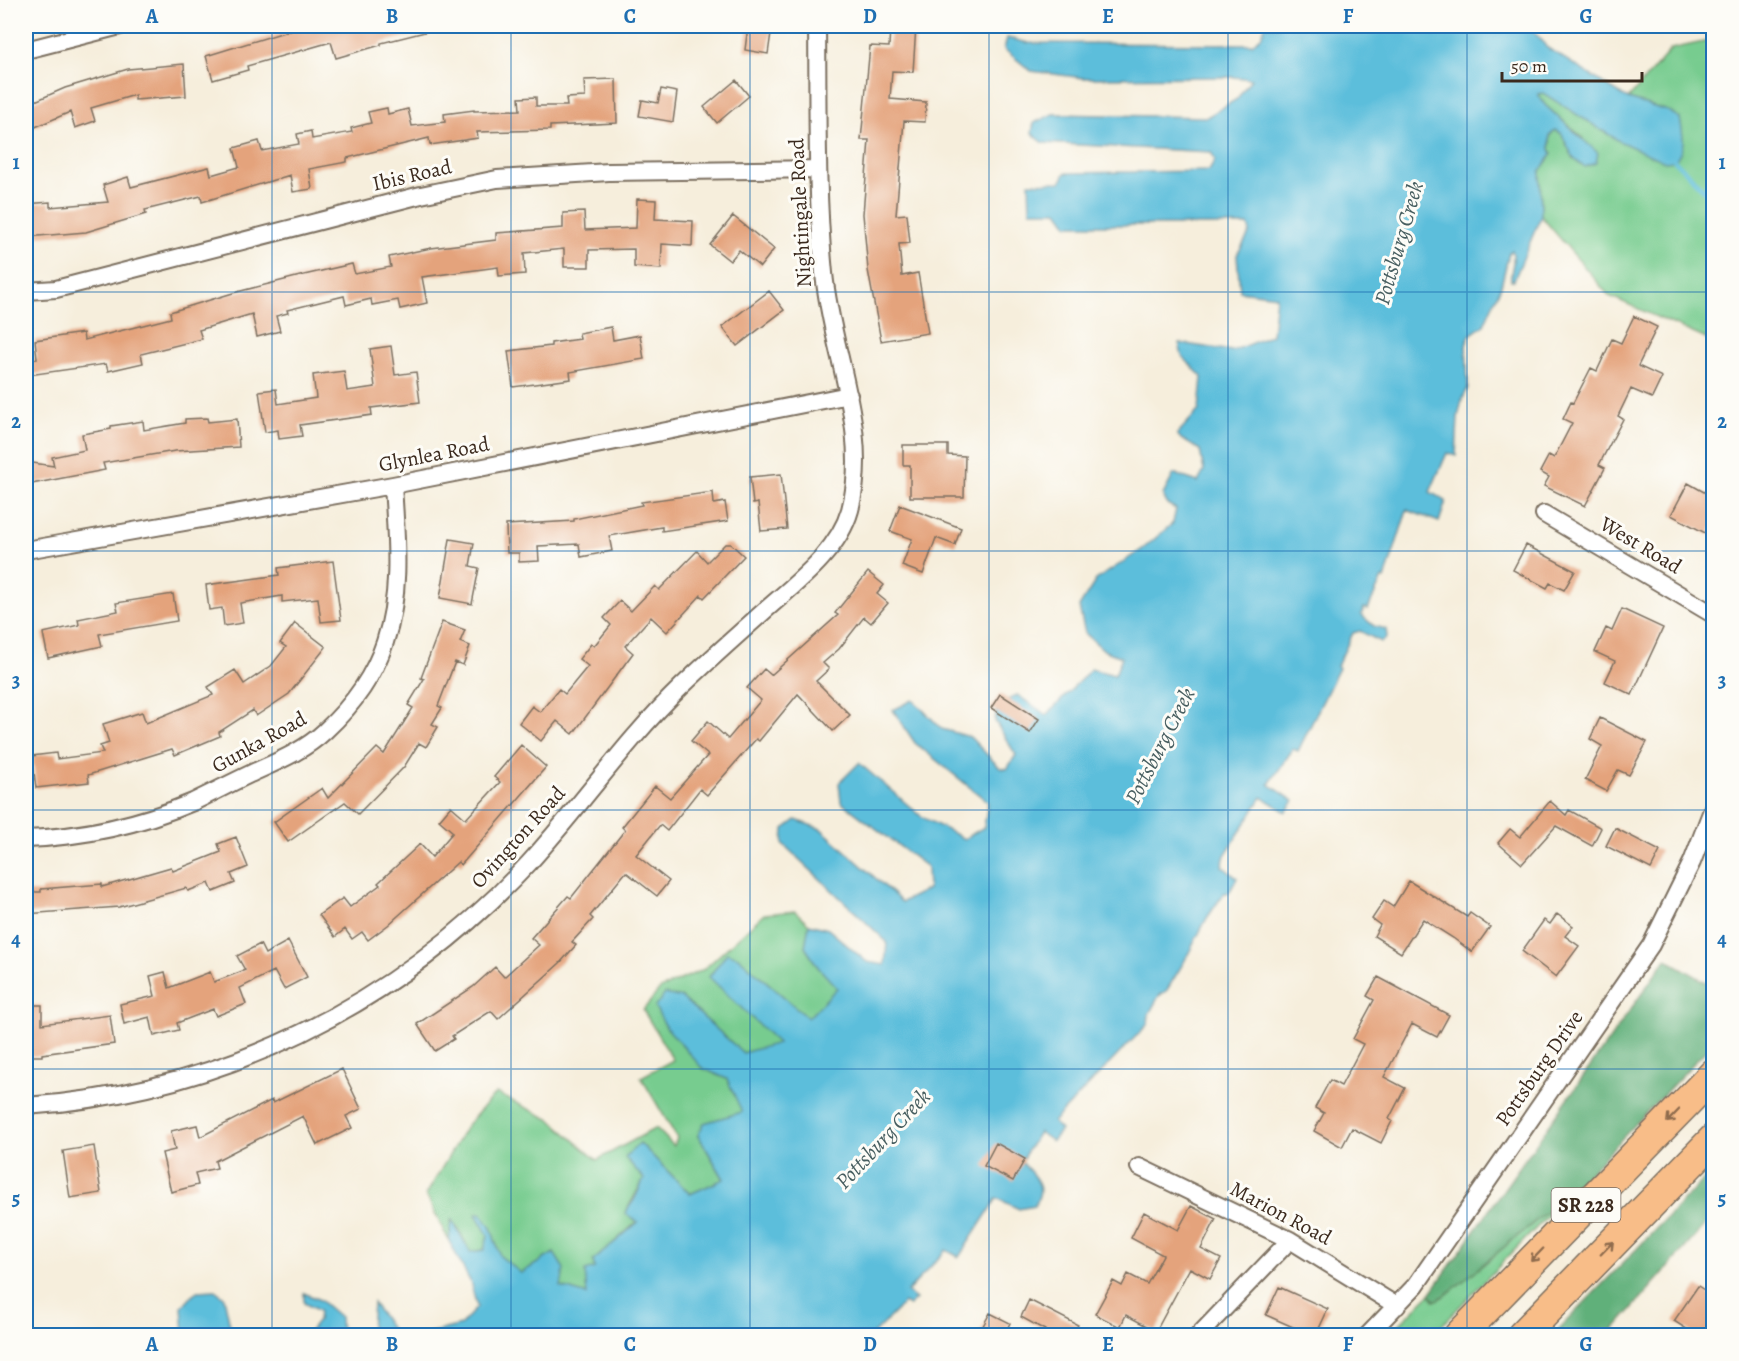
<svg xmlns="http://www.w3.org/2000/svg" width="1739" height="1361" font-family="Alegreya,serif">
<rect width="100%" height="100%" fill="#fdfcf7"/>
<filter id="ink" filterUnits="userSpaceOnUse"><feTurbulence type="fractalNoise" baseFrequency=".0167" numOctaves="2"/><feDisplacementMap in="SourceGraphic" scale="12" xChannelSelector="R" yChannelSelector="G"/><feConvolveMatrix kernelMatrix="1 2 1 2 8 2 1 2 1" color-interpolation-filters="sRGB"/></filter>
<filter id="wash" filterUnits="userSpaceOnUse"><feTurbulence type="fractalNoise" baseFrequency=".008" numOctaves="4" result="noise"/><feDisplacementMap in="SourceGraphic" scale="24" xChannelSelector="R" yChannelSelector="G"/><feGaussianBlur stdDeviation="1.35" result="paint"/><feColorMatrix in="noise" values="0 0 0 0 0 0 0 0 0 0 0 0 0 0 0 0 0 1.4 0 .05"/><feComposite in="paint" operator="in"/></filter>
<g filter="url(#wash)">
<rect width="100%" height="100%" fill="#f6eedc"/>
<path fill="#77cc8f" stroke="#597b56" stroke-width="1.5" d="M1713,40V342L1609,296L1541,216L1540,171L1552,154L1550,149V135L1555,130L1561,133L1574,159L1583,138L1545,105L1538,94L1543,93L1668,111L1628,99L1671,49Z
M795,911L809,924L805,947L818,967L838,988L808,1018L738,957L778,1044L743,1053L682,998L702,1068L727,1079L743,1112L698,1135L724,1179L690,1194L640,1143L625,1157L644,1179L625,1213L638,1221L593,1261L595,1268L587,1295L561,1287L554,1253L521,1274L500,1256L491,1228L476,1214L488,1235L484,1250L470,1252L459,1230L451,1221L449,1241L426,1195L467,1125L496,1093L551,1120L597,1160L656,1128L674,1146L677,1138L641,1077L673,1060L643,1010L660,989L704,969L764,914Z
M1571,1192L1432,1335L1388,1336L1430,1294L1435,1300L1446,1295Z"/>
<path fill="#61b07a" stroke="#4e6d4c" stroke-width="1.5" d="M1666,959L1713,986V1043L1571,1192L1446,1295L1435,1301L1430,1294Z
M1713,1170V1216L1609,1335H1553Z"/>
<path fill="#5cbedb" stroke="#4c747c" stroke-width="1.5" d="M1265,26H1526L1541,39L1546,47L1628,99L1668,111L1680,118C1683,137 1687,144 1675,161L1665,162L1619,141L1543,93L1538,94L1545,105L1598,153L1596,163L1585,167L1574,159L1561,133L1555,130L1550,135V149L1552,154L1540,171L1541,216L1514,280H1511C1510,266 1516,266 1512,250L1509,253L1501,286L1484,325L1470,335L1466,345L1468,388L1462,400L1458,417L1456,456L1447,453L1430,492L1446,501L1439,522L1407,510L1385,579L1382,578L1368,609L1364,608L1361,615L1374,626L1386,629L1387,637L1381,642L1360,631L1353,633L1337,666L1339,668L1298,751L1293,749L1269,784L1294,801L1286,812L1262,797L1225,855L1222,866L1237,878L1229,893H1224L1207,918L1184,962L1167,990L1159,996L1149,1014L1148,1024L1053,1122L1061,1130L1052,1141L1039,1132L1021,1161C1034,1177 1048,1185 1034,1206L1019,1209L997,1198L959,1257L946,1250L907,1292L916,1299L909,1306L904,1303L872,1335L417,1336L461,1325L477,1307L470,1281L449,1241L452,1220L470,1252L484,1250L488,1235L476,1214L481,1213L491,1228L500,1256L521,1273L554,1253L564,1269L561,1287L587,1295L585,1271L595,1268L593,1261L638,1222L625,1213L634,1200L644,1179L625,1157L640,1143L690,1194L724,1179L698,1135L704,1123L742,1112L727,1079L702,1068L666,1027L655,1007L665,994L682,998L743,1053L778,1043L709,977L727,953L738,957L808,1018L837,988L818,967L805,947L809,924L828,929L867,962L885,965L887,942L783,844L784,829L796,820L821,829L902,902L928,889L927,867L841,802L839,783L859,763L922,817L964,839L984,827L988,802L915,743L893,710L913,700L942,729L970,737L1000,768L1007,769L1016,755L995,721L997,706L1017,695L1047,715L1091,669L1115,675L1122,657L1105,651L1085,633L1079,607L1096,580L1144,548L1173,523L1176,509L1167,504L1163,495L1174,474L1198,482L1204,471L1200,450L1181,439L1177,434L1199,410L1202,377L1182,356L1179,343L1232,351L1272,335L1276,296L1240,291L1237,255L1250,232L1248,225H1068L1058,211H1030L1029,183L1061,182L1065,173L1209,171L1215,160L1211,152L1043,143L1032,133L1034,123L1053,114L1207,117L1237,99L1251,79L1233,77L1084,78L1031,71L1004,49L1007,38L1029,43L1252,44L1261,37Z
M215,1290L224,1297L232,1335H184L182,1307L197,1291Z
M304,1293L320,1300L340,1317L341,1335H307L318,1321L319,1311L304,1303Z
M373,1303L391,1329L398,1335H364L371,1328Z"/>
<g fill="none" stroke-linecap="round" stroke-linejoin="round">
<path stroke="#5cbedb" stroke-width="5" d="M1675,161L1714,200"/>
</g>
<g id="blocks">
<path fill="#e4a37b" d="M304,26H428L429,31L381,43V45L336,58L331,42L247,66L248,70L213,80L206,56Z
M748,26H772L768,54L745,50Z
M890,26H916L913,72L892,71L890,99L926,102L925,122L904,121L896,215L907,214L910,243L899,244L902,276L918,273L928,333L881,341L868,270L863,214L869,140H861L870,46L889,47Z
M184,64L186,96L135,100V95L91,108L95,121L75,128L70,112L26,131V105L65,88L128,69Z
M616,79L617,123L550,126V130L477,132L478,138L430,145L429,138L347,158V162L309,169L312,189L293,192L290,175L202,202L201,196L145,210L146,214L86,232L27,237L26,204L50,202V207L108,202L103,185L128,177L131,187L209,167L211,175L239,167L234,148L259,141L262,151L299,144L297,134L311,131L312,139L352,132L351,128L371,123L368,112L387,108L388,114L408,109L412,126L445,122L444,114L474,110V111L520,110L519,98L536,97V106H567L566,98L585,97L584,80Z
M736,80L749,96L717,123L704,107Z
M661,89L677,92L673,122L639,116L642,100L658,103Z
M637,199L656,200L655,219L693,221L692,246L662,244L661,269L634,267V249L589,250V267H564V249L524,253L525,274L499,276L498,267L422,277L427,303L400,309L398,300L372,305L371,299L346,305L344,296L287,310L288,313L276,316L280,331L257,337L252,314L199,330L202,339L141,354L143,363L108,371L106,364L29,375L27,360L37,359L35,340L83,333L84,340L171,318L170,312L233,293L304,275L352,264L355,274L391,267L389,257L431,248L496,240V233L563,228V213L584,212L585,230L636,228Z
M733,216L774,249L760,267L739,250L730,261L710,245Z
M769,291L784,310L737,346L722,327Z
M1634,316L1657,327L1638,366L1662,377L1652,398L1631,389L1618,416L1623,419L1599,465L1605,468L1585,506L1544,486L1549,477L1540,472L1549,455L1554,458L1572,423L1563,419L1571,402L1573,403L1591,368L1597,371L1612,339L1621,343Z
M611,327L613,340L640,335L644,359L570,372L571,379L513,387L508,351L551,346V343L580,339L579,333Z
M391,346L395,375L416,372L420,402L371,408L372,415L300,425L302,436L279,439L278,430L265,432L259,391L276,389L278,404L316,398L313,375L344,371L347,391L375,387L370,349Z
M207,418L208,422L237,419L239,447L175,451L103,463L105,470L26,485V462L54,466L52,457L85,450L82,434L111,429V426L143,421L144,430L185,423V419Z
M903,445H948V455L965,456L964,497H910V465H903Z
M781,474L787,529L761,531L758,503L753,504L750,477Z
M1688,483L1713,497V525L1709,535L1671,515Z
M713,492L714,504L725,502L728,521L662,531V527L609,536L612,551L581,557L579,544L538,546L539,561L519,562V553H507L506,525L574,521V519L642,505L641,502Z
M900,505L961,528L955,545L936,538L923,574L902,566L912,539L890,531Z
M450,539L474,543L470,566L479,568L472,604L440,598Z
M725,544H731L744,556L704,598L701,595L667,632L651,617L625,646L633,653L573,734L557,721L541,741L519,723L532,706L540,712L559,689L565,694L588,666L579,659L591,644L594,646L611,625L604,618L620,601L631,611L655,586L659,590L697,551L707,562Z
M1526,545L1575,571L1564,590L1550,583L1547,588L1513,570Z
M333,561L341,620L321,622L318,598L282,602V596L240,603L243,623L224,626L222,608L209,610L206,585L279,575L278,568Z
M868,572L884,585L877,594L888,603L871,623L864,617L839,649L823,663L829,669L816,681L850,715L833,731L798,694L759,741L756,739L707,795L700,789L667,831L660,825L636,855L669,881L657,896L626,872L590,916L593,919L572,942L576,945L560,963L498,1019L491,1011L452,1036L454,1039L435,1051L417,1024L473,987L495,967L504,977L539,945L531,938L568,896L571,898L625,830L622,827L655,786L670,798L708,755L691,741L708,721L728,739L761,700L747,688L764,669L771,675L838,615L835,613Z
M173,594L177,621L99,634L102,646L48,658L43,633L79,625L78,619L118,611L116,603Z
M1622,609L1663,628L1632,695L1605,682L1615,661L1595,652L1606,628L1612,631Z
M442,622L465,630L460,642L470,646L463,665L455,662L438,706L442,708L432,724L438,727L426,747L419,743L404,767L358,814L345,802L288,842L274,822L322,788L328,798L377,748L384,754L413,708L408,705L424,679L421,678Z
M295,623L326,647L289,694L256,716L253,710L219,732L220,736L175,755L172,749L88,775L89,782L36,788L32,756L56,753L57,759L103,753L100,746L109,743L103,724L142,712L146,723L213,695L208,687L235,670L244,684L271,666L286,647L280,643Z
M1000,694L1039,719L1030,733L991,708Z
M1600,718L1647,742L1629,775L1618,770L1606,791L1585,780L1602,746L1590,739Z
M521,745L546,767L461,865L458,862L388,925L368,940L362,932L352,939L345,929L335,937L319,915L343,898L350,907L380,885L378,883L420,844L432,857L453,832L439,820L451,806L466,819L500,782L494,777Z
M1550,801L1566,815L1569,810L1601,828L1592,846L1556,826L1522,864L1498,843L1510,829L1520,837Z
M1615,828L1660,851L1651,869L1606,846Z
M236,837L248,867L231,874L235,883L213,892L209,883L188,891L186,888L119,907L26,914V892H41V889L102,884V887L171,867L173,871L221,852L218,844Z
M1409,881L1467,917L1470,913L1490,927L1472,952L1453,938L1423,919L1401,953L1374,936L1380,925L1372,919L1384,901L1393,907Z
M1557,914L1573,926L1565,936L1579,946L1556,977L1522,951L1544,920L1550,924Z
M288,941L307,977L284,989L274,971L240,988L246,1004L216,1016L213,1009L177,1023L179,1030L154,1036L150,1017L124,1024L120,1004L155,996L150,976L165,972L169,988L210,972L214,982L245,970L237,956L260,944L265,954Z
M1378,977L1449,1015L1437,1037L1412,1024L1384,1077L1405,1088L1389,1119L1392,1121L1381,1143L1352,1128L1342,1147L1314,1131L1324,1113L1315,1108L1330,1080L1341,1086L1363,1044L1353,1039L1374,1000L1367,996Z
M26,1005H42V1024L110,1015L114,1044L42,1054V1056H26Z
M342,1069L361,1109L346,1116L352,1128L317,1145L303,1116L215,1161L217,1168L195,1173L198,1185L171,1192L162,1153L175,1150L171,1131L197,1125L200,1137L272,1100L273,1103Z
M996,1143L1025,1159L1013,1181L984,1166Z
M94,1146L101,1193L70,1198L63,1151Z
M1191,1206L1216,1219L1201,1249L1221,1259L1210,1279L1190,1268L1156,1331L1126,1315L1120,1327L1095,1314L1113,1281L1122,1286L1128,1274L1147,1284L1163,1255L1131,1238L1144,1212L1178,1230Z
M1698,1286L1713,1296V1335H1696L1674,1321Z
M1279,1287L1328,1309L1316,1335H1311L1266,1315Z
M1029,1300L1078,1325L1072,1335H1042L1045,1330L1021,1317Z
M990,1313L1010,1323L1004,1335H978Z"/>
</g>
</g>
<g filter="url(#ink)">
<use href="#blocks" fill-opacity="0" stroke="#7c6f60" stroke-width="1.5"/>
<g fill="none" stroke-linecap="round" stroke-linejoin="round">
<defs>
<path id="minor" d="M26,50L120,26
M26,291L56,289L421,195L497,179L609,172L818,169
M1544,514L1714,615
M26,550L393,485L849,395
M26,839C82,837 141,824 193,802C212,793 231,783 250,774C276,762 304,751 325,731C351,707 374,676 385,642C402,591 396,537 393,485
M26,1106C221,1093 396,1006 529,863C581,806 625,741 681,687C707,662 734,638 761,614C793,585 838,553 850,510C871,431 831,351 824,273C816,191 818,108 817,26
M1139,1167L1290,1240L1397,1306
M1198,1336L1290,1240
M1367,1336L1416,1285L1651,945L1692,862L1714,805"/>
<path id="motorway" d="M1459,1336L1714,1074
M1522,1336L1714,1139"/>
</defs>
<use href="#minor" stroke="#7c6f60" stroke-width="20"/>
<use href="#motorway" stroke="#7c6f60" stroke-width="33"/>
<use href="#minor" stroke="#fff" stroke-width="16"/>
<use href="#motorway" stroke="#f8bd88" stroke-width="30"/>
</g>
<defs><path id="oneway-shaft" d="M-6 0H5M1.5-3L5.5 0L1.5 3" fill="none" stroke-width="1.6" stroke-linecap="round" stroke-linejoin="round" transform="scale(1.5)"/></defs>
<g stroke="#906c4e">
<use href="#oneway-shaft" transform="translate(1673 1116) rotate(134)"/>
<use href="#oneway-shaft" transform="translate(1607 1248) rotate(-46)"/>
<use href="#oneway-shaft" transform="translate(1537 1255) rotate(134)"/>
</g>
</g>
<path fill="none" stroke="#1f6fb2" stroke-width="1.5" stroke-opacity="0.55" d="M272,26V1336M511,26V1336M750,26V1336M989,26V1336M1228,26V1336M1467,26V1336M26,292H1714M26,551H1714M26,810H1714M26,1069H1714"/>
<g text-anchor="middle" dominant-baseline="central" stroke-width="6" stroke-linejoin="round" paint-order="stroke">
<rect fill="#fdfcf7" stroke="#75695f" stroke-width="1.5" x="1551.5" y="1188" width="69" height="34" rx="4.5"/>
<g font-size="20" font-weight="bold" fill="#3b2a1e">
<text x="1586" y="1205">SR 228</text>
</g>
<g font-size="21" fill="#3b2a1e" stroke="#fdfcf7">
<text transform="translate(412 175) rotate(-13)">Ibis Road</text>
<text transform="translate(800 213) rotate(-93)">Nightingale Road</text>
<text transform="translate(434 454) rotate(-11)">Glynlea Road</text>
<text transform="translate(1641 545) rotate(31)">West Road</text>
<text transform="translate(259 742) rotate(-29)">Gunka Road</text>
<text transform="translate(518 837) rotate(-48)">Ovington Road</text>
<text transform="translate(1539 1068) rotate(-55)">Pottsburg Drive</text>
<text transform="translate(1281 1213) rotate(28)">Marion Road</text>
</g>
<g font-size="22" font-style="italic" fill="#475e60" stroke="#fdfcf7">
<text transform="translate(1399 243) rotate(-74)">Pottsburg Creek</text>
<text transform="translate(1160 746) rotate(-63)">Pottsburg Creek</text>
<text transform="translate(883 1139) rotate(-47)">Pottsburg Creek</text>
</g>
</g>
<rect width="1739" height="1361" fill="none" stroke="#fdfcf7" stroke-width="66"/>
<path d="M1502 72v9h140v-9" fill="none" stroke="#3b2a1e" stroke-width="3"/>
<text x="1511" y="72" font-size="18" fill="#3b2a1e" stroke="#fdfcf7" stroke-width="4.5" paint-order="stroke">50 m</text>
<rect x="33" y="33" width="1673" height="1295" fill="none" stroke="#1f6fb2" stroke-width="2"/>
<g font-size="20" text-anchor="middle" font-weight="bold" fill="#1f6fb2">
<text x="152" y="23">A</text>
<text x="392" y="23">B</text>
<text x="630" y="23">C</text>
<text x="870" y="23">D</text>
<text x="1108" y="23">E</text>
<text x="1348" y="23">F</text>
<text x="1586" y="23">G</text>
<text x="16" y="169">1</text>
<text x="1722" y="169">1</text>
<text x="16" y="428">2</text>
<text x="1722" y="428">2</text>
<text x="16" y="687">3</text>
<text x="1722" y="687">3</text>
<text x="16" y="946">4</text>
<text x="1722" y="946">4</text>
<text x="16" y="1205">5</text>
<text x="1722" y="1205">5</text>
<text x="152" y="1351">A</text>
<text x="392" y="1351">B</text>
<text x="630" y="1351">C</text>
<text x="870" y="1351">D</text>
<text x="1108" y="1351">E</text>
<text x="1348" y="1351">F</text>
<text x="1586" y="1351">G</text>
</g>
</svg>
